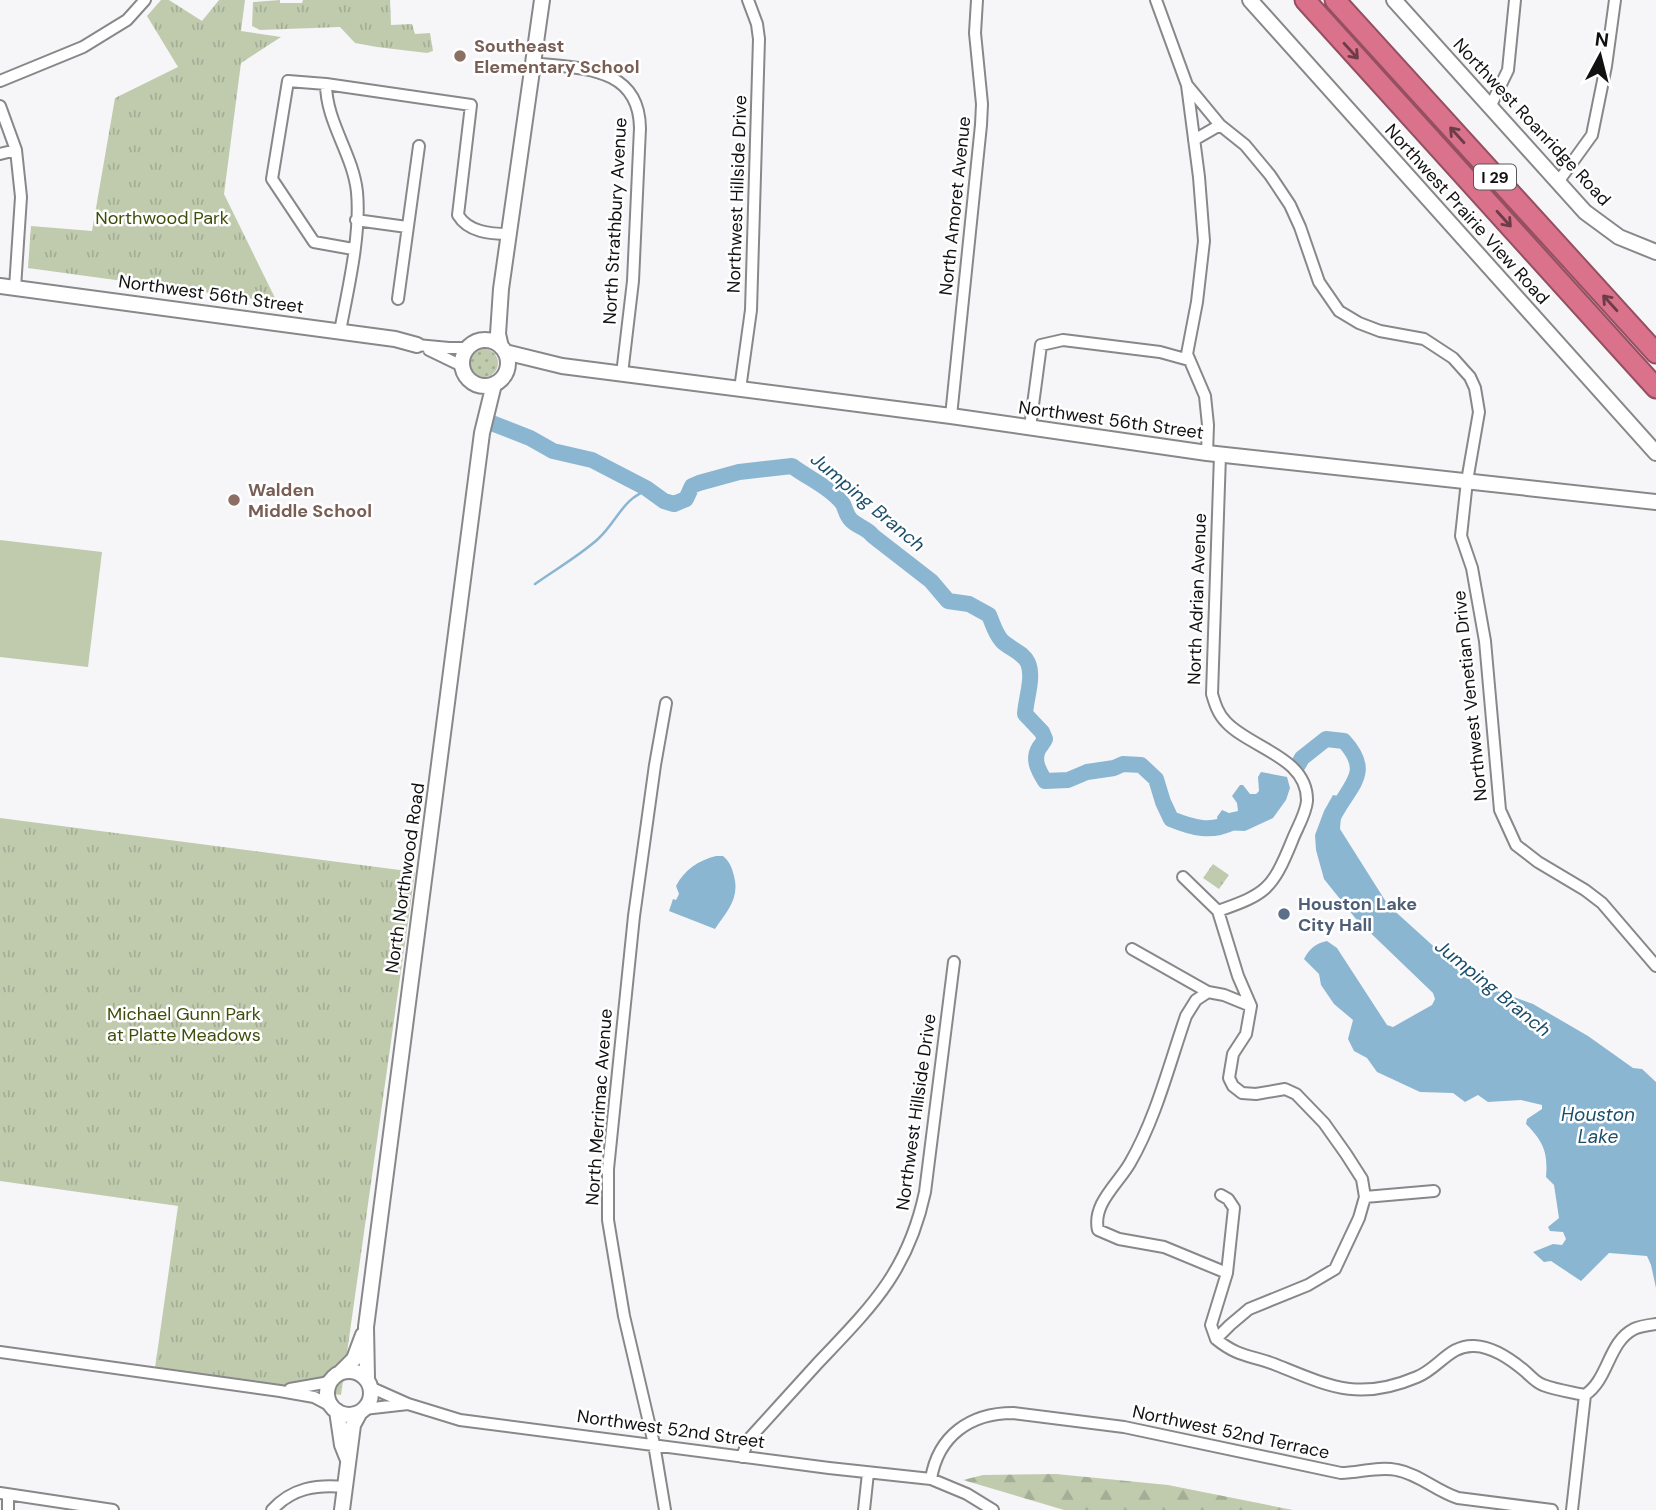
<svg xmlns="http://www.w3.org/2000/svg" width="1656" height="1510" font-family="'DM Sans',sans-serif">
<defs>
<pattern id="grass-dots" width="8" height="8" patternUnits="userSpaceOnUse" patternTransform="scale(1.75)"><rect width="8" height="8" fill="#c0cbae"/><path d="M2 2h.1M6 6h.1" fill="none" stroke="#a4ad95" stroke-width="1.8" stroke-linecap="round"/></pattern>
<pattern id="forest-firs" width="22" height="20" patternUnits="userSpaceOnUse" patternTransform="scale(1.75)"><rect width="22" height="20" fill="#c0cbae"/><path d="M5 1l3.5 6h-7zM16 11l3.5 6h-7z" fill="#a4ad95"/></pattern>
<pattern id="park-tufts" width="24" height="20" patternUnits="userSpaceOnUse" patternTransform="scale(1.75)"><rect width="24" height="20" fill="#c0cbae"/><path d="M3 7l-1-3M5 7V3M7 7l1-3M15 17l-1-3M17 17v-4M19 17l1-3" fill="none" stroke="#a4ad95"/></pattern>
</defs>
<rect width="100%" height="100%" fill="#f6f6f9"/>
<path fill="url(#grass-dots)" d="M470 363a14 14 0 1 1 28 0a14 14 0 1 1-28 0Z"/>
<path fill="url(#forest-firs)" d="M1056,1474L1168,1485L1293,1510H1064L963,1480L983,1475Z"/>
<path fill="url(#park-tufts)" d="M161,0H169L202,21L219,0H245L241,31L281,37L241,63L224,194L277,302L28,268L31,226L92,231L115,98L178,67L147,16Z
M280,0V3H302L303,0H390L391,25L412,24L415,34L430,33L433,51L427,53L377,47L355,43L340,27L260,30L252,26L253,2Z
M0,818L415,872L341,1395L155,1368L178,1206L0,1181Z
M1213,864L1229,875L1219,889L1203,878Z"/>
<path fill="#c0cbae" d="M0,540L102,552L88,667L0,657Z"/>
<path fill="#8bb6d1" d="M1261,772L1287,777L1290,788L1286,800L1273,818L1245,831L1218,830L1216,828L1218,822L1217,817L1222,810L1229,813L1238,811L1237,803L1232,796L1240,785H1243L1250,794H1256L1259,791L1258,777Z
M1333,795L1343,797L1347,802L1341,816L1340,829L1388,905L1473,982L1533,1004L1588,1036L1633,1068L1642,1069L1656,1082V1288L1651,1265L1647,1256L1609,1253L1581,1281L1551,1261L1544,1262L1533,1252L1553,1244L1562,1245L1566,1239L1563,1232L1550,1231L1548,1227L1559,1218L1554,1185L1546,1177C1548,1153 1544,1142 1526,1124L1527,1119L1542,1109V1105L1521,1100L1488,1102L1478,1095L1465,1102L1453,1093L1420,1092L1377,1072L1367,1058L1354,1051L1348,1039L1353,1020L1334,1004L1321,985L1319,974L1304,959C1309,949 1316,943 1327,941L1337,948L1387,1025L1393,1027L1432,1005L1435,999L1433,993L1356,919L1324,879L1316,850L1315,835L1324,811Z
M716,856H723C730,862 732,868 734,876C740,899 727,911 715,929L669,911L673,899L676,900L679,894L676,886C684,870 699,860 716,856Z"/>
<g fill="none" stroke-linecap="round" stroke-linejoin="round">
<path stroke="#8bb6d1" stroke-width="2.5" d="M535,584C556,569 579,556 598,539C617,522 623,497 649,490"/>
<path stroke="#8bb6d1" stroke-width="16" d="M489,422L530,438L553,451L592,460L646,488L664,501L674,504L686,499L692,486L699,483L739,472L792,466C808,478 831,488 843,504C846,510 846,515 851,520C858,527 867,528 873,536L931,581L948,601L969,604L989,615C993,624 995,633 1002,641C1010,649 1023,652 1028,663C1034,677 1026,698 1025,714L1042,732L1045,739C1044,742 1041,745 1039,748C1032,760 1039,771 1045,781L1068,780L1087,772L1114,768L1123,764L1141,765L1156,779L1163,802L1171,819C1193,828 1211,833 1233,822
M1298,765L1302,758L1326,739L1344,741C1373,773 1350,784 1333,817"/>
<defs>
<path id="street" d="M1156,0L1187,85L1199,177L1204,241L1197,302L1187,354L1205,396L1208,425L1207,453
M533,63C579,69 639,65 640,128L633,281L622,374
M0,81L83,47L127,20L145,0
M326,84C326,122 353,154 357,192C361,235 348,289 340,331
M1187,85L1220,125L1245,145L1270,175L1290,205L1300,227L1319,282L1339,311L1359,323L1380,331L1424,339L1453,358L1470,377L1475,388L1479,412L1467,481L1461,536L1472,568L1485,641L1500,810L1516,845L1538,862L1585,890L1602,903L1656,966
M0,106L16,150L21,197L15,288
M1490,107L1508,70L1515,0
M1194,140L1220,125
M0,154L16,150
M1558,182L1592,135L1606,66L1615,0
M356,220L407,227
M353,249L314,242L272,179L288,81L326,84L471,105L458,215C468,232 490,234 509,234
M398,299L419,146
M417,345L449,348H468
M429,350L462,366
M740,389L751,310L759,39L757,24L748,0
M951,416L981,125L982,104L975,33L977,0
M1030,427L1041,345L1063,340L1160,352L1189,360
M1183,877L1218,911L1238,976L1251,1006L1246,1034L1233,1054L1229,1078L1233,1086L1242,1093L1256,1094L1285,1089L1296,1094L1324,1123L1346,1154L1362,1179L1365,1197L1359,1218L1335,1269L1308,1285L1249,1309L1230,1325L1216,1339
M1218,911C1266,894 1272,890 1292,841C1296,830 1306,814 1307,801C1308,757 1250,748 1226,722C1218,714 1215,704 1212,694L1220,455
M1132,949L1208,992L1224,995L1251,1006
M1208,992L1196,1000L1186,1016C1169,1065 1156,1118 1130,1163C1118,1184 1092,1204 1098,1230L1119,1239L1164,1247L1227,1273L1211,1325L1216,1339
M1221,1195L1228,1199L1234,1208L1227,1273
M1365,1197L1434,1191
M1216,1339C1238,1357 1250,1355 1274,1364C1329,1386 1358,1402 1417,1377C1439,1368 1450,1344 1475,1346C1494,1347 1512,1360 1526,1372C1531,1377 1537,1383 1543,1385C1556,1390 1571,1392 1585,1395C1609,1379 1608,1342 1634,1329C1640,1326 1649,1325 1656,1324
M0,1352L280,1391L314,1397L333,1407
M372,1388L408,1404L460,1420L829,1468L931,1479L967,1494L993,1510
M290,1389L324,1383L331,1380
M364,1409L408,1404
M742,1457L748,1440C771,1415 794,1389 817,1364C871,1307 908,1272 925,1192L954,962
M931,1479C938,1436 970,1413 1013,1413L1124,1427L1341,1473C1359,1473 1378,1466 1397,1470C1419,1474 1436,1491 1458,1498L1552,1510
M0,1493L113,1510
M8,1510V1495
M272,1510C292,1488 317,1484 345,1487
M665,1510L654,1444L624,1316L608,1220V1169L634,916L655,765L666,703
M864,1510L868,1473
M1572,1510L1585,1395"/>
<path id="secondary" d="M1250,0L1656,453
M1394,0L1585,212L1619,237L1656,252
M0,286L395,339L417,345
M462 363a23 23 0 1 1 46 0a23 23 0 1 1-46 0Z
M501,347L498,334L501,289L542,0
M505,352L562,366L951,416L1207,453L1656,502
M327 1393a22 22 0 1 1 44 0a22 22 0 1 1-44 0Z
M341,1372L354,1359L363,1335
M367,1378L366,1327L378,1234L482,433L494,384
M337,1411L342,1445L348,1460
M342,1510L353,1425L360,1412"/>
<path id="highway" d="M1305,0L1656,388
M1335,0L1656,353"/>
</defs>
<use href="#street" stroke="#88888b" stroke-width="14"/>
<use href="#secondary" stroke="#88888b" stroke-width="18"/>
<use href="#highway" stroke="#945061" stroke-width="23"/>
<use href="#street" stroke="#fff" stroke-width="10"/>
<use href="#secondary" stroke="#fff" stroke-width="14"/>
<use href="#highway" stroke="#db728b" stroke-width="19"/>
</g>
<defs><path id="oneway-shaft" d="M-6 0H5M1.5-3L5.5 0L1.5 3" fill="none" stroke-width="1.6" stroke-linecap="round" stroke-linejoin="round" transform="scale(1.75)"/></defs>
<g stroke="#6c3d48">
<use href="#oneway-shaft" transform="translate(1351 51) rotate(48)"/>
<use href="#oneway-shaft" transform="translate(1457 135) rotate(-132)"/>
<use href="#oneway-shaft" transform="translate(1504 219) rotate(48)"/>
<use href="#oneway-shaft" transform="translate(1610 303) rotate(-132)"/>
</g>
<g fill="#8d6e63" stroke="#fff" stroke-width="2.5">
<circle cx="460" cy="56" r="7"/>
<circle cx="234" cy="500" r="7"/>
</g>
<circle fill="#5c6f8a" stroke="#fff" stroke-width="2.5" cx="1284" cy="914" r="7"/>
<g text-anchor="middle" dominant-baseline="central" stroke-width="5" stroke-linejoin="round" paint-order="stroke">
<rect fill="#fff" stroke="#585859" stroke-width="2" x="1474" y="164.5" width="42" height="25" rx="5"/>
<g font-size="16" font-weight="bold" fill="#111112">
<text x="1495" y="177">I 29</text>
</g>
<g font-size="18" font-weight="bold" fill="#785e54" stroke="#fff" text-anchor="start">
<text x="474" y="46">Southeast<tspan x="474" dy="21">Elementary School</tspan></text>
<text x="248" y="490">Walden<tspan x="248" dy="21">Middle School</tspan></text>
</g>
<g font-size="18" fill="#111112" stroke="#fff">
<text transform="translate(1532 122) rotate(47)">Northwest Roanridge Road</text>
<text transform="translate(737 194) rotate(-88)">Northwest Hillside Drive</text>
<text transform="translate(955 206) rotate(-84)">North Amoret Avenue</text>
<text transform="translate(1467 214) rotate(48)">Northwest Prairie View Road</text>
<text transform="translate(615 221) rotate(-87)">North Strathbury Avenue</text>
<text transform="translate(211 294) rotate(8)">Northwest 56th Street</text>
<text transform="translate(1111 420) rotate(8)">Northwest 56th Street</text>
<text transform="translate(1197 599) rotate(-88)">North Adrian Avenue</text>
<text transform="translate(1470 696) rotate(-96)">Northwest Venetian Drive</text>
<text transform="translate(405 878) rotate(-82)">North Northwood Road</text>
<text transform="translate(599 1107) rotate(-86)">North Merrimac Avenue</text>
<text transform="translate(916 1112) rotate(-82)">Northwest Hillside Drive</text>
<text transform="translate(671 1429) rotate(8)">Northwest 52nd Street</text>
<text transform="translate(1231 1432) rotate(12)">Northwest 52nd Terrace</text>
</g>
<g font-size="18" fill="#3d4e0b" stroke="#fff">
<text x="162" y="218">Northwood Park</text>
<text x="184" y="1014">Michael Gunn Park<tspan x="184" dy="21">at Platte Meadows</tspan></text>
</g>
<g font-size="18" font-weight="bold" fill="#4e5e75" stroke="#fff" text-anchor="start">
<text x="1298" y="904">Houston Lake<tspan x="1298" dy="21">City Hall</tspan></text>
</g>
<g font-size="19" font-style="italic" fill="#1b4e6b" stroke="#fff">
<text transform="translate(868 502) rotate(40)">Jumping Branch</text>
<text transform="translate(1493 988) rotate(39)">Jumping Branch</text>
<text x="1598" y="1114">Houston<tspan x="1598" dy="22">Lake</tspan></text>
</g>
</g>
<g transform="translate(1600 56) rotate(7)" stroke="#ffffff" stroke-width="5" paint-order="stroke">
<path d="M0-5L12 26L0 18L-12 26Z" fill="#111112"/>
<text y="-10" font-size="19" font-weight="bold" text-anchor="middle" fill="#111112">N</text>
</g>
</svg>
